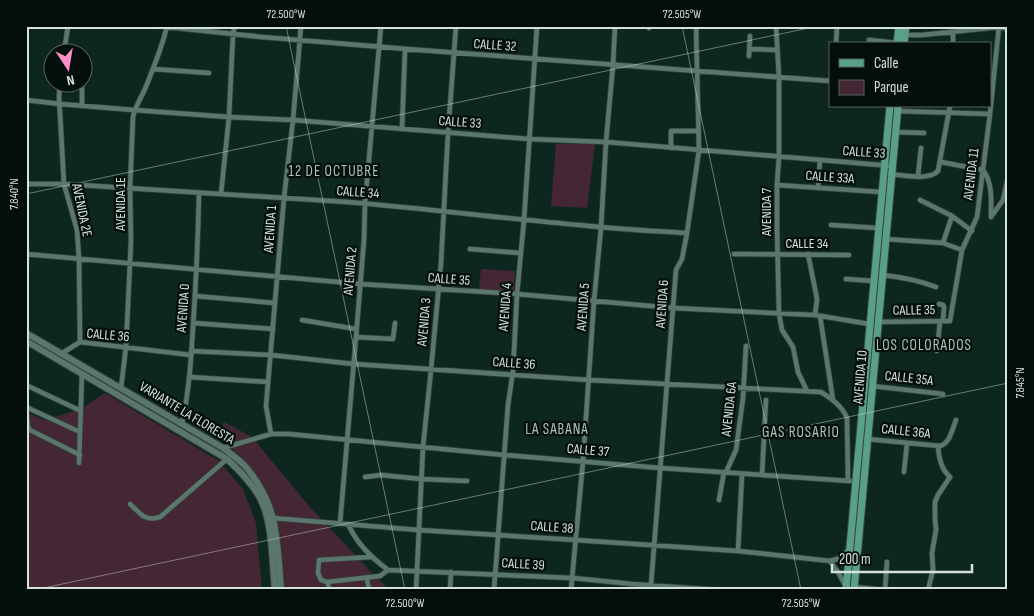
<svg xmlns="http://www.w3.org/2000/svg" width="1034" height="616" font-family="'Sofia Sans Condensed',sans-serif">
<rect width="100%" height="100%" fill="#0d2720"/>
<path fill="#442635" d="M556,144H595L587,208L551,206Z
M481,269L515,271L514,291L479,289Z
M105,393L219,461L243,489L256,523L262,590H26V412L45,420L81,409Z
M224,422L252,437L309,506L374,575L390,590H283L267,496L255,474L242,457L219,438Z"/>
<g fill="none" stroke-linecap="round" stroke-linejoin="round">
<defs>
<path id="minor" d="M158,26L262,37L419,50L830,81
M776,26L779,77V157L777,185V228L779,314L782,330L793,347L798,372L807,391
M649,28V26
M953,32V44
M905,35H922L999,27L1008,29
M869,40L897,43
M836,44L837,26
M750,49L777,50
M64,52L68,26
M749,56L750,36
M153,69L209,73
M60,82L59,96L64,184L77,230L79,259L80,342
M82,82V106
M26,100L60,104L134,110L229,117L293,120L529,139L606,142L892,166
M897,111L990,114
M402,129L405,49
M895,132L924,133
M671,148V131H698
M941,162L983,170C993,183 991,201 991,217
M890,174C903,175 929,181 938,171L950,106
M918,176L921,148
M26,184H64L347,202C432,209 516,220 600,227C629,230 658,231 687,233
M777,185L881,192
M818,188L820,160
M221,194L229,117L233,34L235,26
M920,200L952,216L972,231
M991,217L1003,200L1008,178
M831,225L878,228
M885,239L943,243L962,250
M26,241L27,254L26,270
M943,243L952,216
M470,249L520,253
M26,254L360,284L517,294L673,308L815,315L869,324
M734,254L849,255
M808,254L817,299L815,315
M882,275C901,277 918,280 936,287
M846,279L873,281
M195,296L275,303
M939,304L943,305L944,307L943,321
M820,316L833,400
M302,320L356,329
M878,322L950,321L962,250L977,217L990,114L999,26
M194,323L273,329
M356,337L393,339L395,323
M192,351L271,355L354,364L589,380L821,392C832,399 842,406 847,418L848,481
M937,351L940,321
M61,354L80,342L191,355
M189,377L268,382
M26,385L81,411
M872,386L943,394
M121,388L126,347L131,241L130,188L133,117C135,107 141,98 145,89C153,69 162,48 167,26
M26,406L28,427L30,430L80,455
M26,407L80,432
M182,423C189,392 191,360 193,328C196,283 198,238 199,193
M271,434L266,406L284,198L293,120L301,26
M867,439L940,446C950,443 952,430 956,420
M223,448L271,434H289L504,455L660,468L850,481
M79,463L82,373
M726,472L736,450L743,398L746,346
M904,472L907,443
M762,475L766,400
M365,477L381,475L421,479L467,481
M719,500L724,472
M130,504C141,514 145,522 160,517L227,459
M273,518L418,530L576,540L738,551L830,561L837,559L849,550
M340,523L356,337L364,240L365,203L381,26
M348,524C357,544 371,557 388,570L573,578L632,584L718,590
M738,551L742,474
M830,561L838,572L845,585
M367,579L369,590
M327,582L380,576L388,570
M651,585L676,270L682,259L687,233L699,150L696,26
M854,587L884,590
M330,590L327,582L321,580L318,573L319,560L371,557
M416,590L423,447L431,370L441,263L448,133L456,26
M450,590L451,572
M494,590L508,405L513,371L517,294L524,220L537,26
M571,590L583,461L594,301L601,228L606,142L613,65L615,26
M885,590L887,562
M928,590L933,570L932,553L936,530L935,518V502L938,495L950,477C941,469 939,458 938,446"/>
<path id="secondary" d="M26,333L223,448C230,453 238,459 244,465C279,504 277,541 281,590
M26,341L227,459C240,471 252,483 260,498C273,522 272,563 275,590"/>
<path id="primary" d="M897,44L899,26
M904,44L906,26
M846,590L890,106
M854,590L898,106"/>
</defs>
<use href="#minor" stroke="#33423c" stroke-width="6"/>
<use href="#secondary" stroke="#33423c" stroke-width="8"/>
<use href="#primary" stroke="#33423c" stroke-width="9"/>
<use href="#minor" stroke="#5b766d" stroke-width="4.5"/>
<use href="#secondary" stroke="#5b766d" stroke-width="6"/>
<use href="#primary" stroke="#5a9f8a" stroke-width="7"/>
</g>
<path fill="none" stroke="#d3e2dc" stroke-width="1" stroke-opacity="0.45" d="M286,26L405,590M682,26L801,590M26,194L818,26M34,590L1008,383"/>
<g text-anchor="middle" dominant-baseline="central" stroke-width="4.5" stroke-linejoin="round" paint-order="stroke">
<g font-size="14" fill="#d3e2dc" stroke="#040e0a">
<text transform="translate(495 45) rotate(4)">CALLE 32</text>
<text transform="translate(460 122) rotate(4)">CALLE 33</text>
<text transform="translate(864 152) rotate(4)">CALLE 33</text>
<text transform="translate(971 174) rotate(-83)">AVENIDA 11</text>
<text transform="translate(830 177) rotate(4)">CALLE 33A</text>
<text transform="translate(358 192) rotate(4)">CALLE 34</text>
<text transform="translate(120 204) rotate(-90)">AVENIDA 1E</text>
<text transform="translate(82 210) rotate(78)">AVENIDA 2E</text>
<text transform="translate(766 212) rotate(-90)">AVENIDA 7</text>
<text transform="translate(270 229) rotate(-86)">AVENIDA 1</text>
<text x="807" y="243">CALLE 34</text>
<text transform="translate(350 271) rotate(-85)">AVENIDA 2</text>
<text transform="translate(449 279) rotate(4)">CALLE 35</text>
<text transform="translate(662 304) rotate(-86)">AVENIDA 6</text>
<text transform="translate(505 307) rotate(-86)">AVENIDA 4</text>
<text transform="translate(583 307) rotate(-86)">AVENIDA 5</text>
<text transform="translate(183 308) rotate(-86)">AVENIDA 0</text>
<text transform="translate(914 310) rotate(-1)">CALLE 35</text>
<text transform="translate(424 322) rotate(-85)">AVENIDA 3</text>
<text transform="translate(108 335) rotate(5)">CALLE 36</text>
<text transform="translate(514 363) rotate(4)">CALLE 36</text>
<text transform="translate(860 377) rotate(-85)">AVENIDA 10</text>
<text transform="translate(909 378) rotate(6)">CALLE 35A</text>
<text transform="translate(729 409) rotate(-84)">AVENIDA 6A</text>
<text transform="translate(187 413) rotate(31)">VARIANTE LA FLORESTA</text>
<text transform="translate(906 431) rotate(6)">CALLE 36A</text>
<text transform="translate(588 450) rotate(5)">CALLE 37</text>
<text transform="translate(552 527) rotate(4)">CALLE 38</text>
<text transform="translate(523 564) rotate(3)">CALLE 39</text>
</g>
<g font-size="15" letter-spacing="1" fill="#a9c6bc" stroke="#040e0a">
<text x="334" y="171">12 DE OCTUBRE</text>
<text x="924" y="345">LOS COLORADOS</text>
<text x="557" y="429">LA SABANA</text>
<text x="801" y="432">GAS ROSARIO</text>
</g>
</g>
<rect width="1034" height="616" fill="none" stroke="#040e0a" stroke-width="55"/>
<rect x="829" y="42" width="162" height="65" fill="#040e0a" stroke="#57635e"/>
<rect x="839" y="59" width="25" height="8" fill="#5a9f8a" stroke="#57635e"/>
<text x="874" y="68" font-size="15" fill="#d3e2dc">Calle</text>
<rect x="839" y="80" width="25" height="15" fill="#442635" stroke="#57635e"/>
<text x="874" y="92" font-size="15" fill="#d3e2dc">Parque</text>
<g transform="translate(68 68) rotate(168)"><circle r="24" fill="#040e0a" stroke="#57635e"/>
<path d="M0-4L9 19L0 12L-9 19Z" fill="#fb8fc5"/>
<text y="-8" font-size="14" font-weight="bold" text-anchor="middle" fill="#d3e2dc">N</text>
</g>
<path d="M832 564v8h140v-8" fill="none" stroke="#d3e2dc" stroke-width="2.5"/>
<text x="839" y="564" font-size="15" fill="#d3e2dc" stroke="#040e0a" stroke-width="4" paint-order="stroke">200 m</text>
<rect x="28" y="28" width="978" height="560" fill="none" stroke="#d3e2dc" stroke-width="2"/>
<g font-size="12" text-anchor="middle" fill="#d3e2dc">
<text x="286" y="18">72.500°W</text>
<text x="682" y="18">72.505°W</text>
<text transform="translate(14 194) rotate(-90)" y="4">7.840°N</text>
<text transform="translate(1020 383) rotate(-90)" y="4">7.845°N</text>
<text x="405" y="607">72.500°W</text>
<text x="801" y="607">72.505°W</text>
</g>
</svg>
